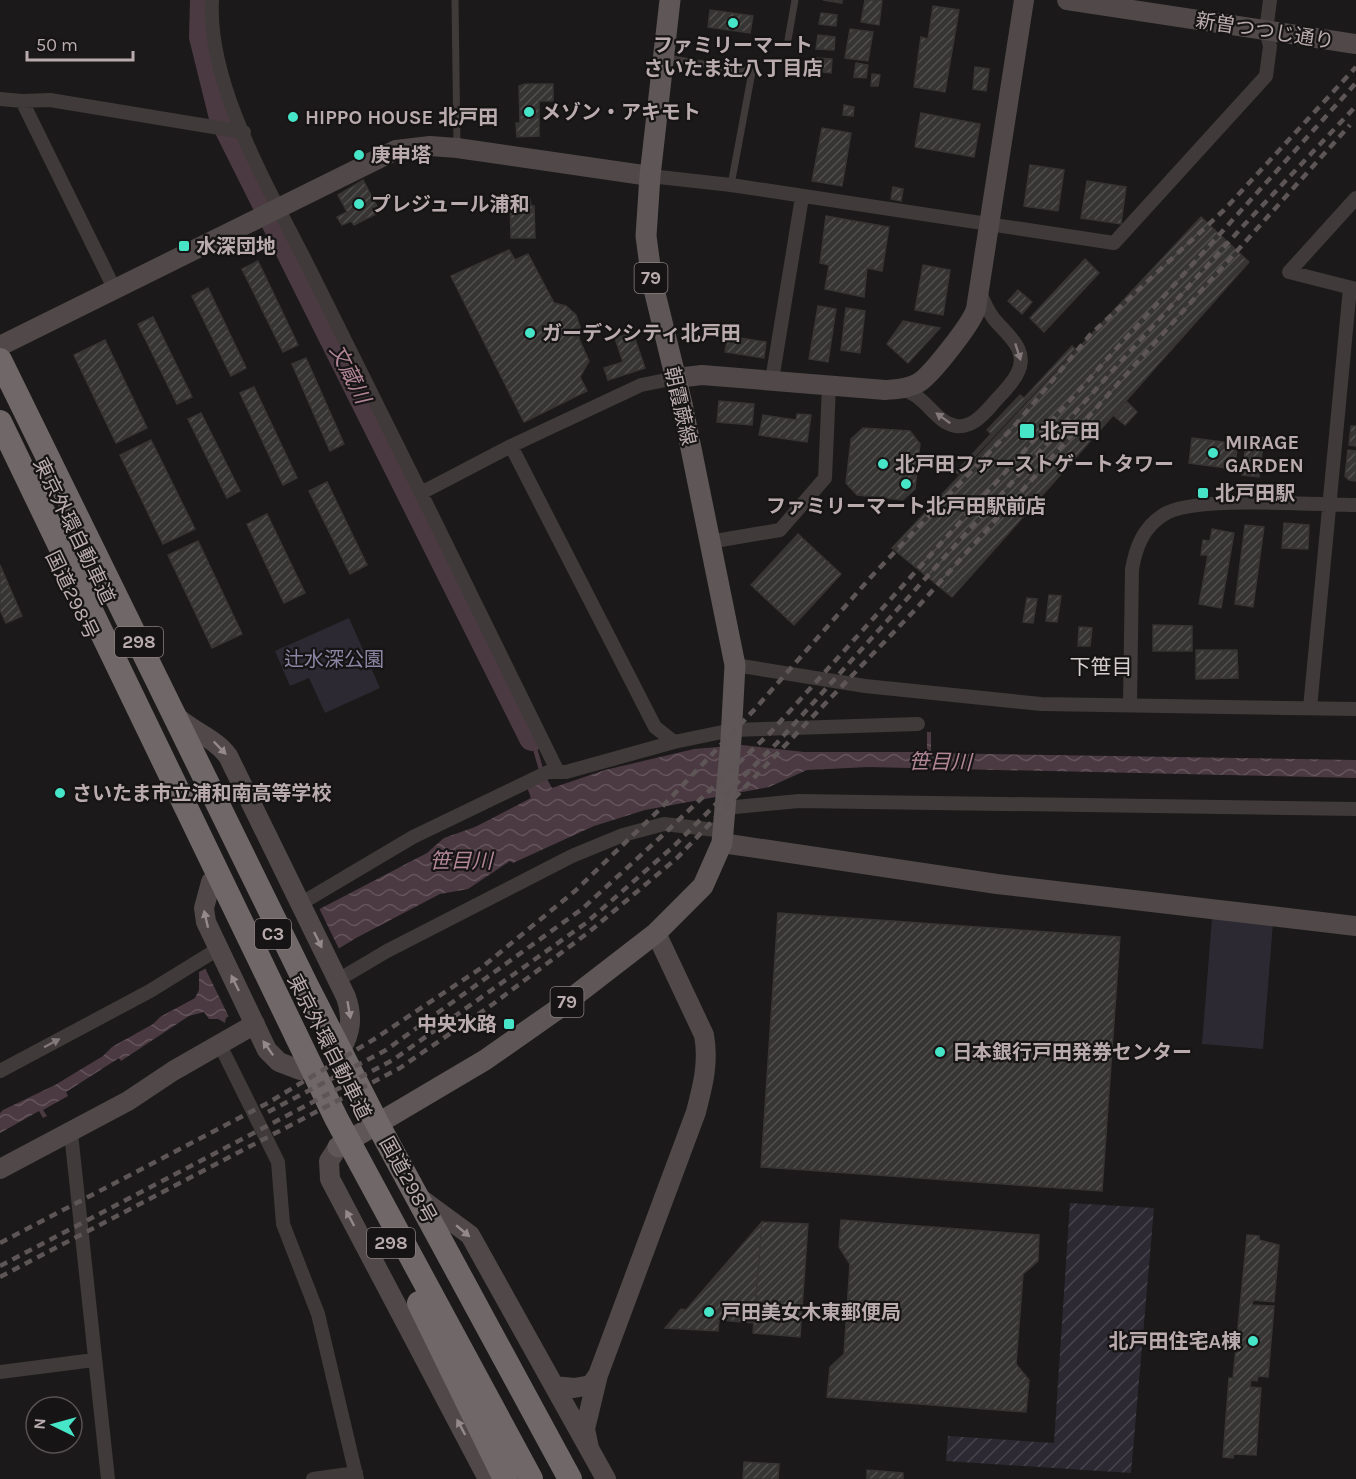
<svg xmlns="http://www.w3.org/2000/svg" width="1356" height="1479" font-family="Karla,'Noto Sans JP',sans-serif">
<defs>
<pattern id="garden-furrows" width="10" height="10" patternUnits="userSpaceOnUse" patternTransform="scale(1.5)"><rect width="10" height="10" fill="#2c2932"/><path d="M-1 1l2-2M0 10L10 0M9 11l2-2" fill="none" stroke="#48454d"/></pattern>
<pattern id="water-waves" width="16" height="10" patternUnits="userSpaceOnUse" patternTransform="scale(1.5)"><rect width="16" height="10" fill="#4c3a42"/><path d="M0 5q4-4 8 0t8 0" fill="none" stroke="#64545b"/></pattern>
<pattern id="building-hatch" width="6" height="6" patternUnits="userSpaceOnUse" patternTransform="scale(1.5)"><rect width="6" height="6" fill="#373534"/><path d="M-1 1l2-2M0 6l6-6M5 7l2-2" fill="none" stroke="#52504f"/></pattern>
</defs>
<rect width="100%" height="100%" fill="#1b1919"/>
<path fill="#2c2932" d="M349,618L380,688L325,713L309,678L290,686L275,651Z
M1212,918L1273,923L1263,1049L1202,1044Z"/>
<path fill="url(#garden-furrows)" d="M1070,1203L1154,1208L1131,1473L946,1461L948,1436L1054,1443Z"/>
<path fill="url(#water-waves)" d="M927,732H931V753L1356,760V778L868,767L807,770L769,787L645,810L594,826L513,863L510,861L468,889L440,894L356,938L226,1018L225,1023L218,1019H209L204,1012L189,1016L121,1061L119,1058L66,1092L68,1096L43,1110L47,1116L43,1118L39,1111L0,1133V1113L3,1110L55,1085L103,1056L112,1047L153,1024L160,1017L195,998L199,990V972L427,853L444,838L475,827L531,798L527,787L547,779L552,788L605,770L694,749L742,745L804,752H927Z"/>
<path fill="#1b1919" d="M318,906L341,953L230,1019L204,966Z"/>
<g fill="none" stroke-linecap="round" stroke-linejoin="round">
<path stroke="#4c3a42" stroke-width="4.5" d="M532,738L542,773"/>
<path stroke="#4c3a42" stroke-width="26" d="M203,0L202,37L222,118L532,738"/>
</g>
<path fill="url(#building-hatch)" stroke="#373433" stroke-width="1.5" d="M823,0H842V3Z
M865,0H882L879,25L861,22Z
M933,6L959,10L945,92L914,87L921,37L928,39Z
M710,10L753,16L750,33L708,27Z
M821,13L837,15L836,26L819,24Z
M850,29L873,32L868,61L845,58Z
M818,35L835,37L834,50L816,49Z
M816,58L832,59L831,73L815,71Z
M856,63L868,65L866,78L854,77Z
M975,67L989,69L986,91L973,89Z
M872,74L880,75L878,86H871Z
M525,84H553V101H539V136L517,137L516,123H520L519,86Z
M844,105L854,107L853,116L843,115Z
M921,113L980,124L974,157L915,147Z
M822,128L851,133L842,186L812,181Z
M1030,165L1064,170L1058,211L1024,206Z
M363,180L380,212L354,225L351,221L342,225L337,217L347,212L338,195Z
M1087,181L1126,187L1121,224L1081,218Z
M893,187L903,189L901,201L891,199Z
M510,198H530L531,206H534L535,238H511Z
M826,216L889,227L882,271L867,268L864,297L825,289L829,265L820,263Z
M1201,217L1249,262L952,597L892,548Z
M509,250L515,260L528,254L554,303L566,306L576,315L580,327L579,339L589,361L580,377L587,391L524,422L451,276Z
M1085,259L1099,273L1044,332L1030,318Z
M258,261L298,345L283,352L242,269Z
M923,265L950,270L943,315L915,310Z
M208,288L246,368L231,376L192,296Z
M1018,290L1032,302L1022,314L1008,301Z
M818,306L836,309L828,362L809,359Z
M846,308L865,311L860,353L841,350Z
M153,317L192,397L177,404L138,324Z
M903,321L940,328L908,363L887,344Z
M633,333L645,368L608,380L604,368L623,362L615,338Z
M728,336L766,342L764,358L725,352Z
M105,340L147,428L116,443L74,355Z
M1072,346L1075,349L958,474L956,472L991,434L987,430L1020,395L1024,398Z
M306,358L344,444L330,451L292,364Z
M254,387L297,478L283,485L240,393Z
M719,401L754,404L752,425L717,422Z
M1127,402L1137,412L1125,425L1114,416Z
M201,413L240,491L227,498L188,419Z
M797,414L811,415L807,442L759,435L763,415L796,420Z
M1351,426H1356V446L1349,445Z
M863,428L910,431L920,444L915,489L903,500L857,495L846,483L851,439Z
M1247,436L1264,438L1259,477L1242,475Z
M1192,438L1238,444L1234,469L1189,463Z
M151,440L195,529L163,544L120,455Z
M1348,450L1356,451V481L1349,480L1345,476Z
M327,482L367,565L350,574L309,491Z
M267,514L305,593L284,603L247,524Z
M1284,523L1309,525L1308,549L1282,548Z
M1245,525L1264,527L1253,607L1235,604Z
M1212,529L1234,533L1221,608L1199,604L1208,555H1201L1203,540L1210,541Z
M798,534L841,574L794,625L751,585Z
M198,541L242,634L212,648L168,555Z
M0,565L22,616L6,623L0,610Z
M1049,595L1061,596L1057,622L1046,621Z
M1027,598L1037,599L1033,623L1023,622Z
M1153,625L1192,626V651H1153Z
M1079,627L1092,628L1090,646H1078Z
M1196,650H1237L1238,678L1196,679Z
M778,913L1120,937L1102,1191L761,1167Z
M841,1220L1039,1235L1038,1261L1023,1274L1016,1364L1029,1380L1026,1412L827,1397L830,1367L844,1354L850,1264L839,1247Z
M762,1222L754,1323L719,1320L718,1331L665,1328L681,1309L686,1310Z
M762,1222L808,1224L800,1337L753,1333Z
M1247,1235L1259,1236V1240L1279,1245L1274,1302L1253,1300L1252,1305L1274,1306L1268,1377L1258,1376L1257,1381L1251,1380L1250,1387L1261,1388L1256,1455L1234,1454L1233,1458L1223,1457L1229,1378H1233Z
M744,1462L779,1464L778,1479H743Z
M867,1470L903,1473V1479H867Z"/>
<g fill="none" stroke-linecap="round" stroke-linejoin="round">
<path stroke="#403a3a" stroke-width="7" d="M455,0L457,147
M788,40L795,0
M666,58L752,72L731,185"/>
<path stroke="#403a3a" stroke-width="14" d="M212,0C207,86 271,192 309,268C346,343 383,418 421,493
M0,99L22,101L114,288
M22,101L50,100L244,132
M650,176L731,185L1114,243L1266,76L1270,46L1266,31L1270,0
M1356,198L1289,272L1356,289
M772,380L802,197
M899,389C926,393 933,422 956,426C971,428 982,416 991,406C999,396 1011,386 1017,374C1030,350 1007,335 994,319C987,310 983,300 979,290
M511,446L655,727L674,742
M709,542L780,530L825,478L829,386
M735,665L865,686L1041,704L1356,709
M1130,704L1132,569C1136,547 1143,528 1163,515C1192,495 1315,505 1356,505
M1310,708L1350,288
M558,772L421,493L511,446L641,385L676,378
M725,808L799,801L1356,809
M300,904L413,837L548,772H566L674,742L732,730L918,724
M338,980L387,951L572,856L623,835L664,824L724,831
M219,1043L278,1162L283,1224L318,1314L357,1479
M0,1071L150,991L218,949
M71,1133L108,1479
M0,1372L94,1360
M313,1479L356,1473"/>
<path stroke="#504849" stroke-width="20" d="M1067,0L1356,44
M0,346L396,150L430,146L457,148L650,176
M676,378L702,375L885,390C896,389 908,389 918,383C930,377 972,323 976,309L1024,0
M176,716C193,732 215,738 228,756L346,997C353,1017 351,1033 340,1051
M722,843L997,884L1356,926
M211,882L204,908L206,922L267,1050L279,1062L300,1070
M338,1147L329,1161L330,1179L488,1479
M0,1169L128,1101L173,1071L255,1024
M421,1199L470,1235L606,1479
M554,1386L574,1388L591,1385L598,1375
M589,1448L585,1429L598,1375L696,1112C703,1085 709,1062 704,1035L656,933"/>
<path stroke="#5e5657" stroke-width="21" d="M338,1147L485,1060L555,1011L656,933L703,886L722,843L731,739L735,665L682,404L652,281L646,236L650,176L670,0"/>
<path stroke="#706768" stroke-width="24" d="M0,360L306,984L377,1123L570,1479
M0,422L336,1118L531,1479
M419,1303L505,1479"/>
<path stroke="#5d5556" stroke-width="4.5" stroke-dasharray="8 6" stroke-linecap="butt" d="M268,1112L386,1050L582,909L664,834L770,733L1356,83
M0,1243L266,1104L376,1038L481,968L575,891L659,810L755,709L870,578L1017,423L1090,335L1224,210L1356,67
M0,1266L393,1060L586,923L675,845L777,743L1244,225L1356,106
M0,1277L400,1068L493,1004L589,932L677,858L914,611L1350,125"/>
</g>
<defs><path id="oneway-solid" d="M-6-.8H1V-3.2L6.5 0L1 3.2V.8H-6Z" transform="scale(1.5)"/></defs>
<g fill="#83797a">
<use href="#oneway-solid" transform="translate(1018 352) rotate(72)"/>
<use href="#oneway-solid" transform="translate(943 418) rotate(-144)"/>
<use href="#oneway-solid" transform="translate(52 1043) rotate(-28)"/>
</g>
<g fill="#95898b">
<use href="#oneway-solid" transform="translate(220 748) rotate(46)"/>
<use href="#oneway-solid" transform="translate(206 919) rotate(-103)"/>
<use href="#oneway-solid" transform="translate(318 940) rotate(64)"/>
<use href="#oneway-solid" transform="translate(235 983) rotate(-116)"/>
<use href="#oneway-solid" transform="translate(349 1010) rotate(80)"/>
<use href="#oneway-solid" transform="translate(268 1048) rotate(-125)"/>
<use href="#oneway-solid" transform="translate(350 1218) rotate(-118)"/>
<use href="#oneway-solid" transform="translate(463 1231) rotate(40)"/>
<use href="#oneway-solid" transform="translate(461 1427) rotate(-118)"/>
</g>
<g fill="#47e5c8" stroke="#161414" stroke-width="2">
<circle cx="733" cy="23" r="6"/>
<circle cx="529" cy="112" r="6"/>
<circle cx="293" cy="117" r="6"/>
<circle cx="359" cy="155" r="6"/>
<circle cx="359" cy="204" r="6"/>
<rect x="178" y="240" width="12" height="12" rx="3"/>
<circle cx="530" cy="333" r="6"/>
<rect x="1019" y="423" width="16" height="16" rx="3"/>
<circle cx="1213" cy="453" r="6"/>
<circle cx="883" cy="464" r="6"/>
<circle cx="906" cy="484" r="6"/>
<rect x="1197" y="487" width="12" height="12" rx="3"/>
<circle cx="60" cy="793" r="6"/>
<rect x="503" y="1018" width="12" height="12" rx="3"/>
<circle cx="940" cy="1052" r="6"/>
<circle cx="709" cy="1312" r="6"/>
<circle cx="1253" cy="1341" r="6"/>
</g>
<g text-anchor="middle" dominant-baseline="central" stroke-width="4.5" stroke-linejoin="round" paint-order="stroke">
<g fill="#161414" stroke="#897e80" stroke-width="1.5">
<rect x="634.5" y="263" width="33" height="30" rx="4.5"/>
<rect x="115" y="627" width="48" height="30" rx="4.5"/>
<rect x="255" y="919" width="36" height="30" rx="4.5"/>
<rect x="550.5" y="987" width="33" height="30" rx="4.5"/>
<rect x="367" y="1228" width="48" height="30" rx="4.5"/>
</g>
<g font-size="18" font-weight="bold" fill="#baacae">
<text x="651" y="278">79</text>
<text x="139" y="642">298</text>
<text x="273" y="934">C3</text>
<text x="567" y="1002">79</text>
<text x="391" y="1243">298</text>
</g>
<g font-size="20" fill="#baacae" stroke="#161414">
<text transform="translate(1265 31) rotate(9)">新曽つつじ通り</text>
<text transform="translate(680 406) rotate(77)">朝霞蕨線</text>
<text transform="translate(74 531) rotate(64)">東京外環自動車道</text>
<text transform="translate(72 595) rotate(64)">国道298号</text>
<text transform="translate(329 1047) rotate(63)">東京外環自動車道</text>
<text transform="translate(408 1180) rotate(61)">国道298号</text>
</g>
<g font-size="20" font-weight="bold" fill="#baacae" stroke="#161414" text-anchor="start">
<text x="733" y="45" text-anchor="middle">ファミリーマート<tspan x="733" dy="23">さいたま辻八丁目店</tspan></text>
<text x="541" y="112">メゾン・アキモト</text>
<text x="305" y="117">HIPPO HOUSE 北戸田</text>
<text x="371" y="155">庚申塔</text>
<text x="371" y="204">プレジュール浦和</text>
<text x="196" y="246">水深団地</text>
<text x="542" y="333">ガーデンシティ北戸田</text>
<text x="1040" y="431">北戸田</text>
<text x="1225" y="442">MIRAGE<tspan x="1225" dy="23">GARDEN</tspan></text>
<text x="895" y="464">北戸田ファーストゲートタワー</text>
<text x="1215" y="493">北戸田駅</text>
<text x="906" y="506" text-anchor="middle">ファミリーマート北戸田駅前店</text>
<text x="72" y="793">さいたま市立浦和南高等学校</text>
<text x="497" y="1024" text-anchor="end">中央水路</text>
<text x="952" y="1052">日本銀行戸田発券センター</text>
<text x="721" y="1312">戸田美女木東郵便局</text>
<text x="1241" y="1341" text-anchor="end">北戸田住宅A棟</text>
</g>
<g font-size="20" fill="#8b85a3" stroke="#161414">
<text x="334" y="659">辻水深公園</text>
</g>
<g font-size="21" font-style="italic" fill="#b28697" stroke="#161414">
<text transform="translate(350 374) rotate(63)">文蔵川</text>
<text transform="translate(940 762) rotate(1)">笹目川</text>
<text x="461" y="861">笹目川</text>
</g>
<g font-size="21" fill="#d6cdce" stroke="#161414">
<text x="1101" y="667">下笹目</text>
</g>
</g>
<g transform="translate(54 1425) rotate(275)"><circle r="28" fill="#161414" stroke="#585152" stroke-width="1.5"/>
<path d="M0-4.5L10 22L0 15L-10 22Z" fill="#47e5c8"/>
<text y="-9" font-size="16" font-weight="bold" text-anchor="middle" fill="#baacae">N</text>
</g>
<path d="M27 51v9h106v-9" fill="none" stroke="#baacae" stroke-width="3"/>
<text x="36" y="51" font-size="18" fill="#baacae" stroke="#161414" stroke-width="4.5" paint-order="stroke">50 m</text>
</svg>
